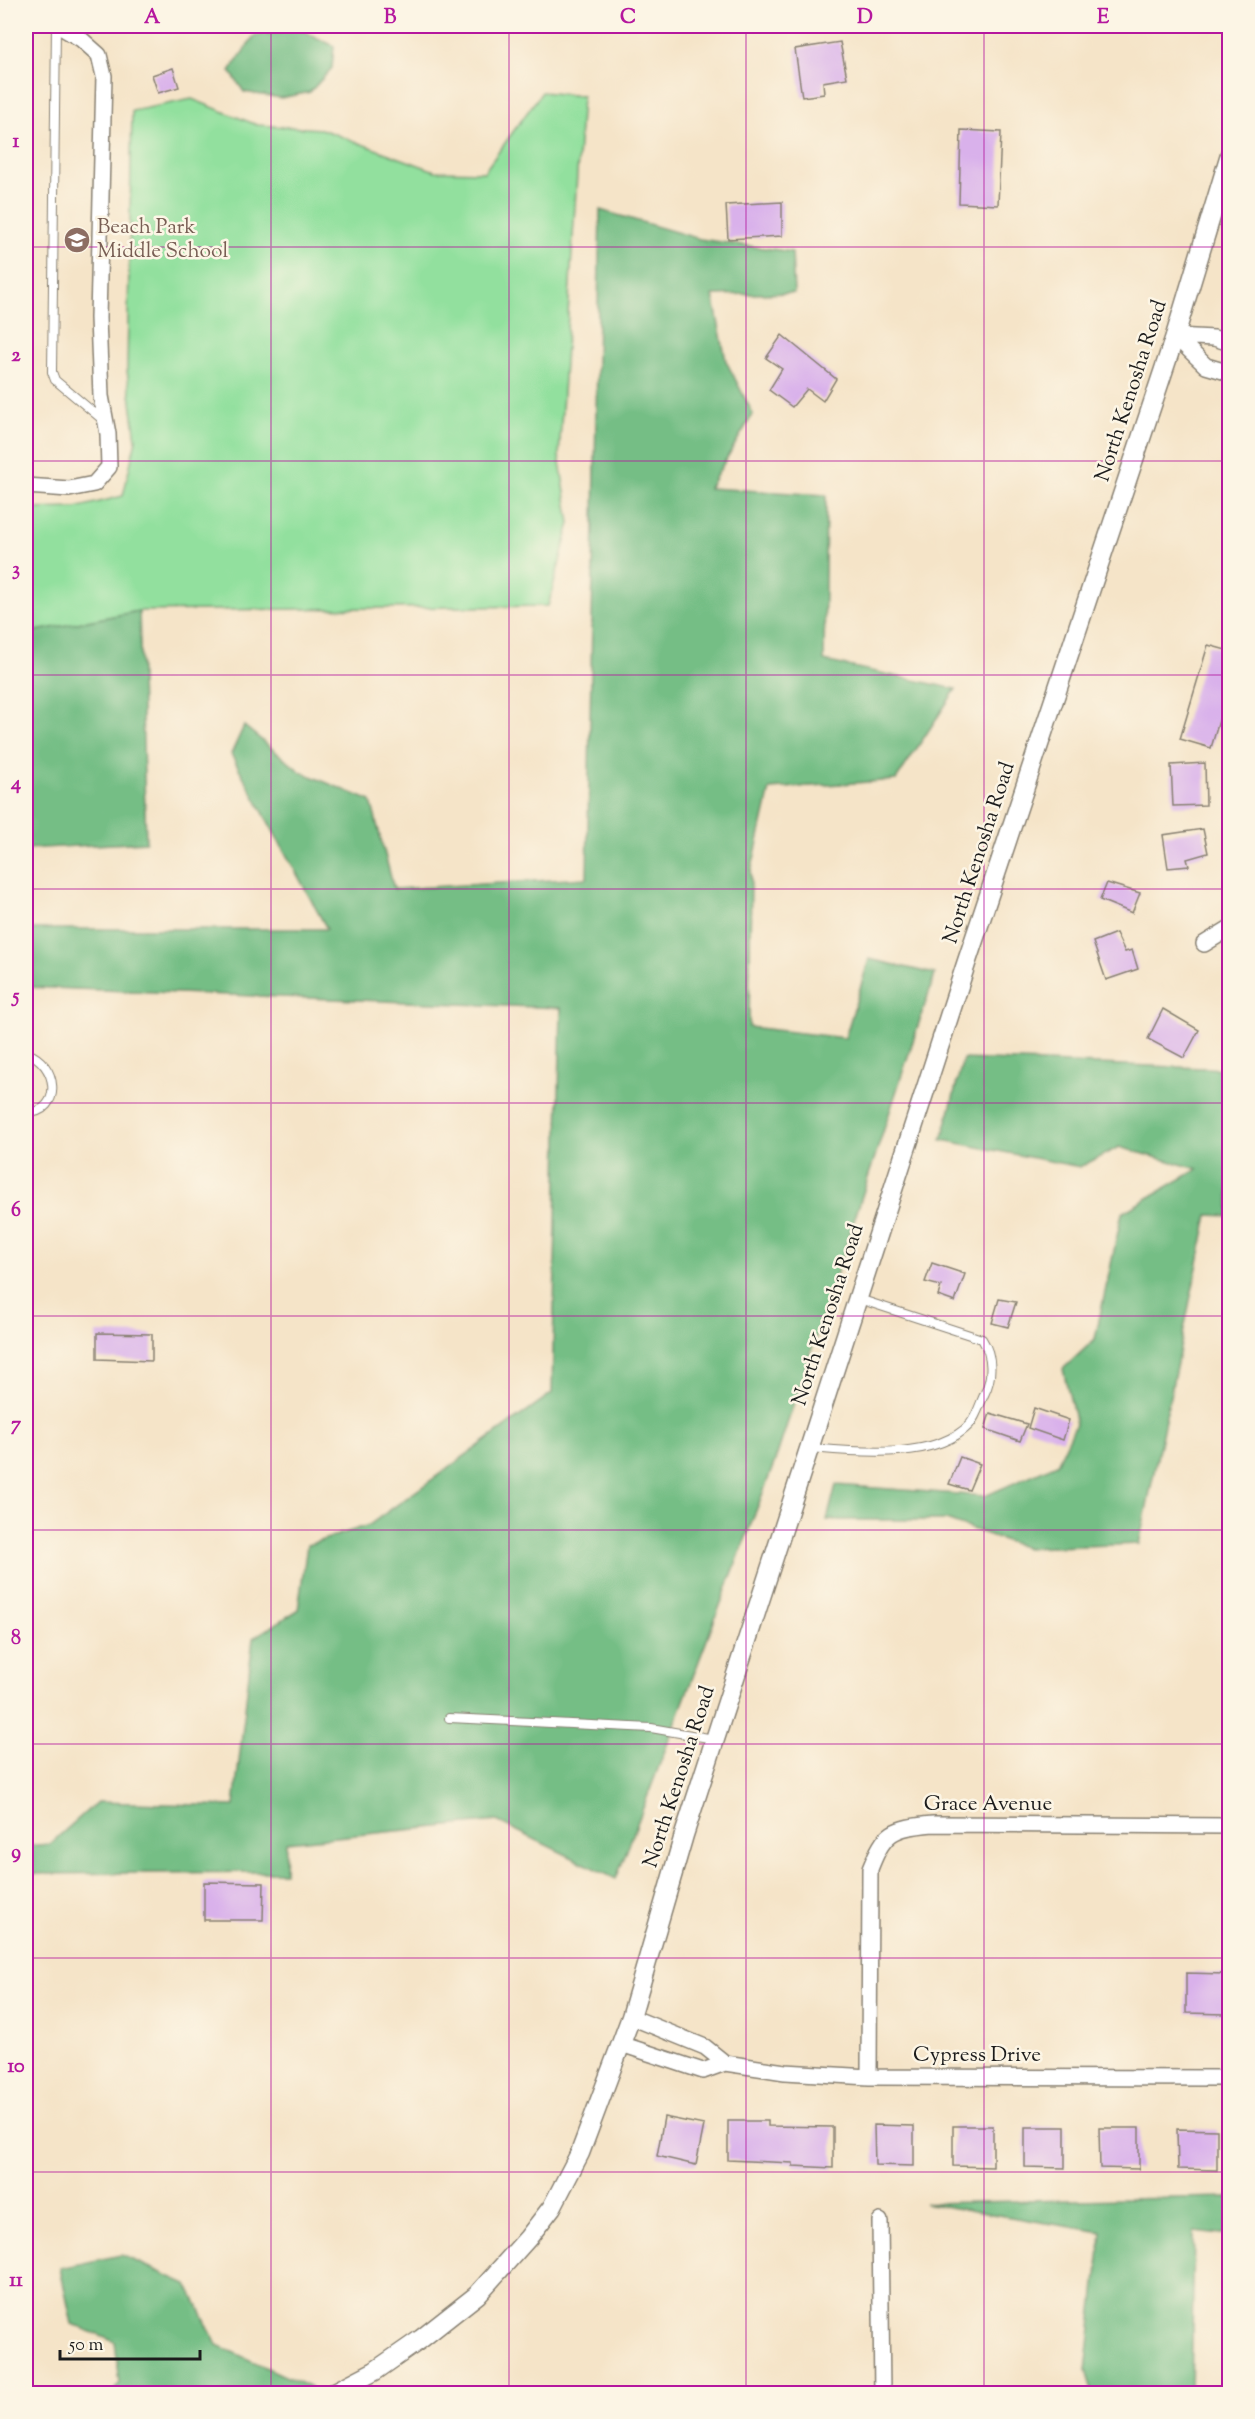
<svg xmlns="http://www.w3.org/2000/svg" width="1255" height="2419" font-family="'Sorts Mill Goudy',serif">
<rect width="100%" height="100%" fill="#fcf5e5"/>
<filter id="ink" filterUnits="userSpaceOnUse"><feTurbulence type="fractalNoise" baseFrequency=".0167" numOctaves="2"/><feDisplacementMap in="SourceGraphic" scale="12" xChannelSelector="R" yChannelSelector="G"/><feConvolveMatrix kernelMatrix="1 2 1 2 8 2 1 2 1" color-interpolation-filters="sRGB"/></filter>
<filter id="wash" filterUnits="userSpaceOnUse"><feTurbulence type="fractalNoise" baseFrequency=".008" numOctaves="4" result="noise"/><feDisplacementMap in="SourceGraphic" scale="24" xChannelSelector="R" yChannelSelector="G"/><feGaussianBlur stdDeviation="1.35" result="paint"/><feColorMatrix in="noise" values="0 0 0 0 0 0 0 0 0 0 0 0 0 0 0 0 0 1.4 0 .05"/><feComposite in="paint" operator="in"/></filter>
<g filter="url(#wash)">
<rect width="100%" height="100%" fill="#f5e4c8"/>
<path fill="#92e09e" stroke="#577e5d" stroke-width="1.5" d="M542,92L582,96L559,456L570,523L548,606L139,611L26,633V509L76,508L123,496L136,440L127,370L132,111L192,99L257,125L321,129L435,171L484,172Z"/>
<path fill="#75be85" stroke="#486d50" stroke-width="1.5" d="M297,28L334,46L332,68L310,92L281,98L244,92L230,71L254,36Z
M600,210L700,239L792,252L794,293L713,295L726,361L753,414L709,488L826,495L824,661L956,689L896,780L770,789L751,872L749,1027L845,1038L869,959L935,974L775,1461L616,1879L497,1821L286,1842L285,1872L26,1874V1846L50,1844L97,1802L234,1806L253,1638L298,1610L307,1545L369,1525L552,1393L561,1008L26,987V929H327L231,754L244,726L301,772L371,801L394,889L587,878Z
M139,611L146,842L26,849V633Z
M963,1059L1229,1069V1216L1208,1215L1139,1544L1026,1548L946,1520H827L836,1485L985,1496L1057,1464L1076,1424L1063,1369L1095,1339L1122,1213L1198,1169L1119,1147L1080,1167L942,1140Z
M1229,2197V2235L1194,2231L1191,2394L1093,2393L1086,2371L1102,2232L924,2203Z
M121,2255L187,2284L217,2345L322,2393H112L120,2383L115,2342L72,2324L60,2268Z"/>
<g id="blocks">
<path fill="#d9b1eb" d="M840,42L847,78L823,82L824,94L802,97L795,49Z
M173,68L179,87L158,93L152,75Z
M961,130L1001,132L998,205L959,203Z
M782,202V236L728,239L726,205Z
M782,335L836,379L823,401L807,389L792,407L769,390L782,369L766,358Z
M1208,645L1230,651V694L1227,693L1211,748L1180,739Z
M1205,763L1206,805L1173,806L1171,765Z
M1203,829L1208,853L1187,859L1189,866L1168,868L1163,835Z
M1107,883L1140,893L1132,913L1100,900Z
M1116,933L1125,952L1132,950L1138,969L1106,980L1093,942Z
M1163,1009L1199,1030L1184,1058L1148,1039Z
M932,1263L965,1274L955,1302L938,1296L941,1286L925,1282Z
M999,1299L1016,1302L1008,1327L992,1323Z
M97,1333L152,1334V1361L97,1359Z
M1034,1408L1069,1420L1063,1440L1028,1428Z
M990,1413L1027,1424L1020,1441L985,1429Z
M960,1457L980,1464L969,1490L949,1484Z
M204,1882L264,1883L263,1920H204Z
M1186,1973L1226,1974V2014L1186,2013Z
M664,2117L704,2125L696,2165L657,2156Z
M728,2121H768V2126L833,2127V2168L793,2166V2163L728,2160Z
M874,2125L914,2126V2166L875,2165Z
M953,2126H993V2167L953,2166Z
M1025,2127H1065V2168L1025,2167Z
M1099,2128H1139V2169L1100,2168Z
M1177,2129L1217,2130V2170L1178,2169Z"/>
</g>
</g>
<g filter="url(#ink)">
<use href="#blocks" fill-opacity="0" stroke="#888072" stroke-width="1.5"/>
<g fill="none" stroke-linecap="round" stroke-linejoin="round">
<defs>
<path id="service" d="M56,26L52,372L55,380L104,421
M26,1053C58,1062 64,1113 26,1113
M811,1448C856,1452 936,1461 970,1424C976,1417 980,1404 984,1395C993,1377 993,1356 982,1339L859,1299
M449,1718L651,1728L714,1739"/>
<path id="minor" d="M1175,336L1206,366L1230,373
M1175,336L1214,338L1230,343
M26,486L69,489L94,484L109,467L108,434L101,396L98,318L104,76L99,55L81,39L59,26
M1204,944L1230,928
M631,2017L705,2047L725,2063L785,2072L869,2077L1230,2078
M621,2044L703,2071L725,2063
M869,2077L870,1869C885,1831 892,1828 933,1824L1230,1826
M880,2221L882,2394"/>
<path id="tertiary" d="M331,2394L375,2371L421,2339L477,2295L528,2238L552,2207L580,2153L631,2017L684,1835L966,964L1175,336L1230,154"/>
</defs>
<use href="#service" stroke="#888072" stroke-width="10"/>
<use href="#minor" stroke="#888072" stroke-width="18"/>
<use href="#tertiary" stroke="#888072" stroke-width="21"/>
<use href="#service" stroke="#fff" stroke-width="8"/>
<use href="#minor" stroke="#fff" stroke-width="15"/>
<use href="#tertiary" stroke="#fff" stroke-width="18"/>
</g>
</g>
<path fill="none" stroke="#b5179e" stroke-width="1.5" stroke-opacity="0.55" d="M271,26V2394M509,26V2394M746,26V2394M984,26V2394M26,247H1230M26,461H1230M26,675H1230M26,889H1230M26,1103H1230M26,1316H1230M26,1530H1230M26,1744H1230M26,1958H1230M26,2172H1230"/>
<defs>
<symbol id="school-disc" viewBox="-11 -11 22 22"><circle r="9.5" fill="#8d6e63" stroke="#fcf5e5"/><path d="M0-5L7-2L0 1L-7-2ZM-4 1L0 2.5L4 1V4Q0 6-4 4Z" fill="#fff"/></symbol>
</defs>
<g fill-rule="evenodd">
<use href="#school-disc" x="62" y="225" width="30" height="30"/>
</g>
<g text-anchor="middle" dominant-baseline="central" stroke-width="5" stroke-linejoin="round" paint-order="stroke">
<g font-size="21" fill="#785e54" stroke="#fcf5e5" text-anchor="start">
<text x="97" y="228">Beach Park<tspan x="97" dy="24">Middle School</tspan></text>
</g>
<g font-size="21" fill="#1c1c1c" stroke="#fcf5e5">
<text transform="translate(1132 391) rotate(-72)">North Kenosha Road</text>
<text transform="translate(980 853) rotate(-72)">North Kenosha Road</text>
<text transform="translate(829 1315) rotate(-72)">North Kenosha Road</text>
<text transform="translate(680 1777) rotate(-72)">North Kenosha Road</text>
<text x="988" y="1805">Grace Avenue</text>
<text x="977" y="2056">Cypress Drive</text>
</g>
</g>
<rect width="1255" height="2419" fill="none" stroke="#fcf5e5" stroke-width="66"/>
<path d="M60 2350v9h140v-9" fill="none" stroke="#1c1c1c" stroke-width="3"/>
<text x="69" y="2350" font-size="18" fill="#1c1c1c" stroke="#fcf5e5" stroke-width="4.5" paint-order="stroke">50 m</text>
<rect x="33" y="33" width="1189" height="2353" fill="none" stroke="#b5179e" stroke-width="2"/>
<g font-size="20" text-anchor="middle" font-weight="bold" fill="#b5179e">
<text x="152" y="23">A</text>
<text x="390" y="23">B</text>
<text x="628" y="23">C</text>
<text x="865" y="23">D</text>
<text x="1103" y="23">E</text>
<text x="16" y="147">1</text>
<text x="16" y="361">2</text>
<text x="16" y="575">3</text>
<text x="16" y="789">4</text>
<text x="16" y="1002">5</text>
<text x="16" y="1216">6</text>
<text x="16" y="1430">7</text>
<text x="16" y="1644">8</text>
<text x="16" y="1858">9</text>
<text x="16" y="2072">10</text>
<text x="16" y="2286">11</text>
</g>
</svg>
